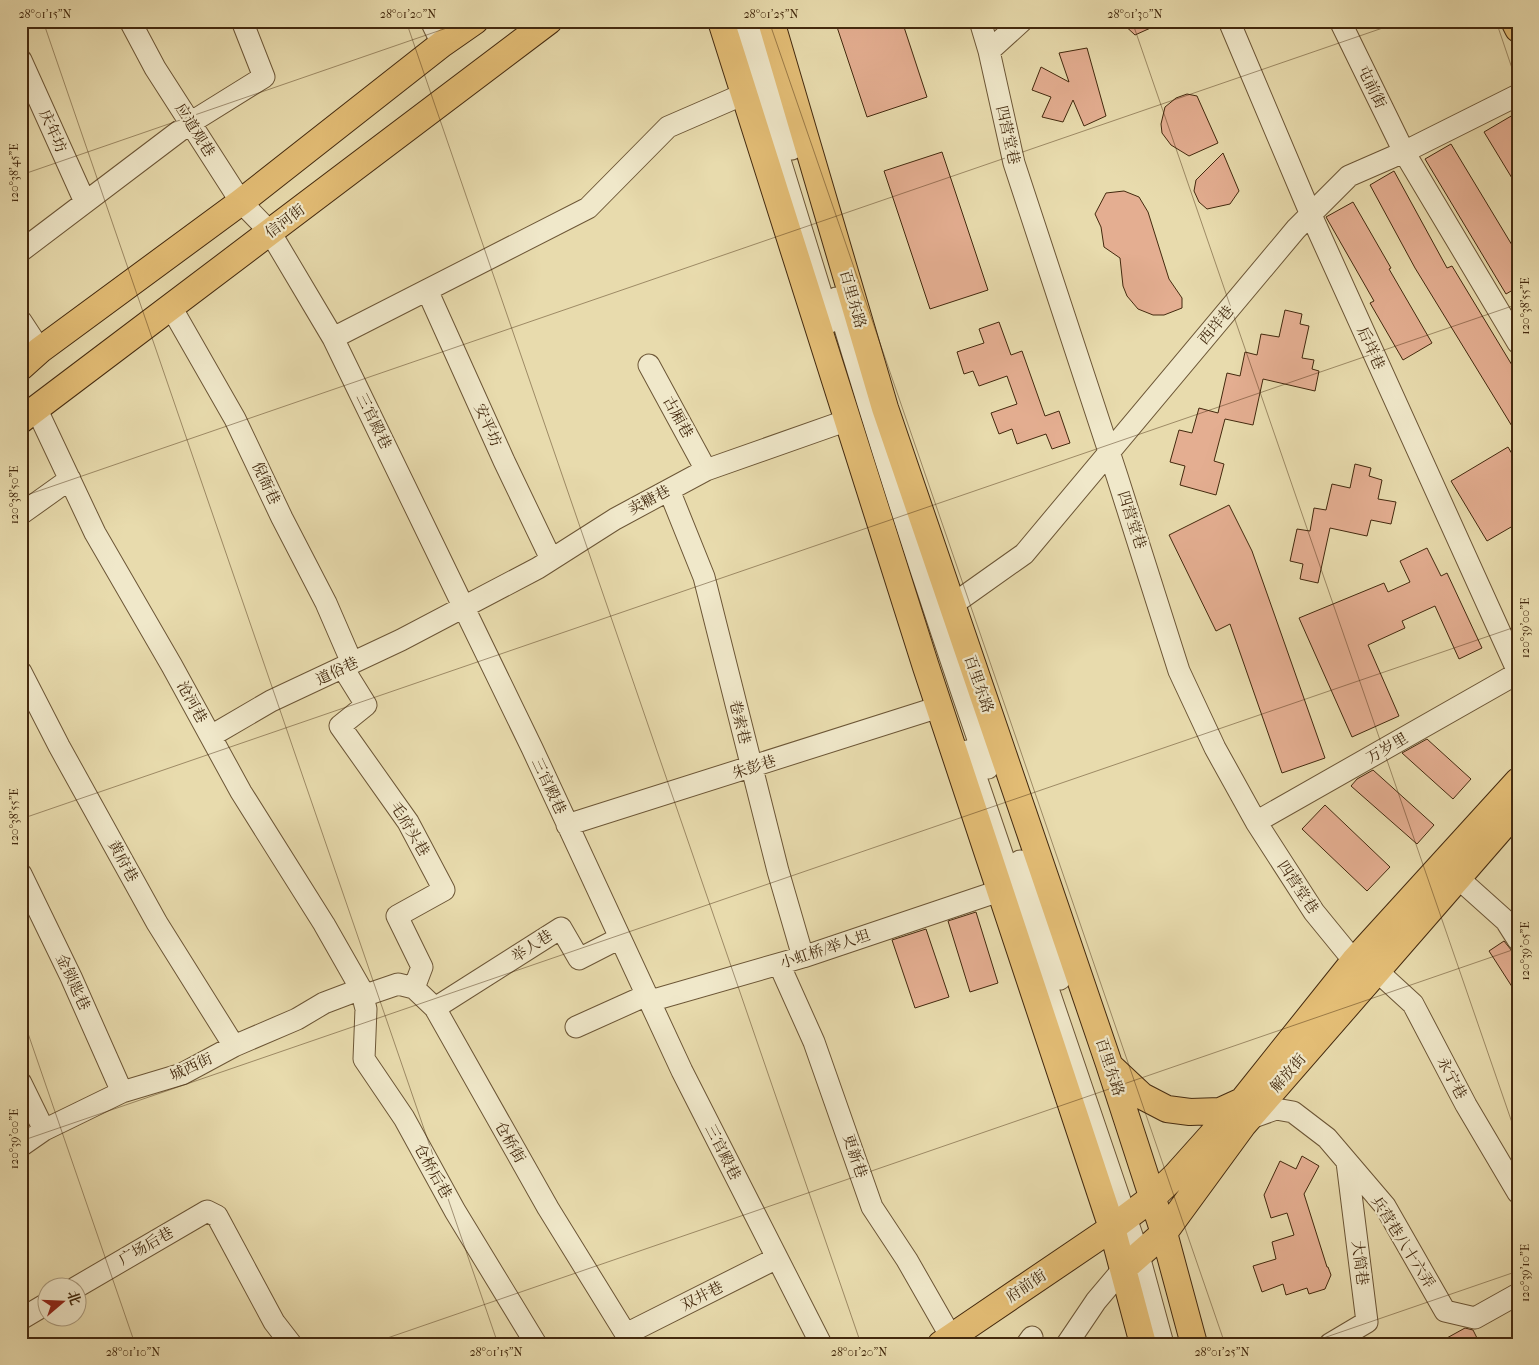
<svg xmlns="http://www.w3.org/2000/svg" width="1539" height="1365" font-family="'IM FELL French Canon','Noto Serif SC',serif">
<rect width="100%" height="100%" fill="#e8dbad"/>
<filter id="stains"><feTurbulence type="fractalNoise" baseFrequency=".004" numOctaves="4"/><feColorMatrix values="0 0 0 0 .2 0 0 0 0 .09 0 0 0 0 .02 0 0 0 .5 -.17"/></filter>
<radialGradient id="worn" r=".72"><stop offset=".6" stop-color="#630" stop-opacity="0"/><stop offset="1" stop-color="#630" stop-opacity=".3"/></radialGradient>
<path fill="#e4ae91" stroke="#43290e" d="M835,21H902L927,97L867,117Z
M1120,21H1166L1135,35Z
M1087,48L1106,116L1084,126L1073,100L1063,122L1042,117L1051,97L1032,90L1041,67L1069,82L1059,53Z
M1187,94L1197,96L1218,143L1189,156L1171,145L1162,133L1161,124L1165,107L1176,98Z
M1518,112V188L1484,132Z
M1451,144L1518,255V287L1506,294L1425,159Z
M942,152L988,290L930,309L884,171Z
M1223,153L1239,191L1230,204L1207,209L1199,202L1194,191L1196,180Z
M1394,171L1447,268L1452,266L1518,375V436L1415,268L1370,185Z
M1124,191L1139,197L1148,212L1169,279L1182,298V308L1164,315H1153L1138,309L1127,296L1123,286L1120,258L1104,247L1101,227L1095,214L1106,193Z
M1353,202L1391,268L1389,269L1432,343L1403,360L1370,303L1374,301L1326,217Z
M1285,310L1302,314L1300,324L1309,326L1302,358L1314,360L1312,369L1319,371L1315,391L1263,379L1253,425L1225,419L1214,461L1224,464L1216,495L1180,485L1185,466L1170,462L1179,430L1192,433L1199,408L1218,413L1227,373L1240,376L1245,352L1257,355L1261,334L1279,337Z
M999,322L1011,355L1022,351L1045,416L1059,411L1070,443L1052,449L1046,434L1017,444L1012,429L999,434L991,413L1017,404L1007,376L979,386L973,371L964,374L957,352L984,343L979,329Z
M1508,447L1518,464V523L1487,541L1451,481Z
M1355,464L1371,468L1369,476L1382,480L1378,499L1396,502L1391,524L1371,520L1367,536L1330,528L1318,583L1300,579L1303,564L1290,561L1297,529L1310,531L1314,508L1326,510L1332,484L1350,488Z
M1229,505L1252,551L1325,758L1282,773L1230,624L1216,631L1169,535Z
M1427,548L1441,576L1447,573L1482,648L1459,659L1435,606L1402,621L1405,628L1368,645L1399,716L1352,737L1299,618L1384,583L1388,592L1410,582L1400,561Z
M1427,739L1471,779L1453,799L1402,753Z
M1373,770L1434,825L1417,844L1351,786L1357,779Z
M1325,805L1390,867L1367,891L1302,829Z
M976,912L998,983L970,992L948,921Z
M926,929L949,997L915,1008L892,940Z
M1504,941L1512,951L1518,952V996L1489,951Z
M1302,1156L1319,1166L1304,1194L1327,1267H1328L1331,1275L1325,1289L1309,1294L1307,1288L1286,1295L1283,1284L1262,1292L1253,1266L1276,1259L1272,1242L1294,1235L1287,1213L1271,1218L1264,1195L1280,1161L1296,1169Z
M1465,1328L1473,1330L1480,1344H1436Z"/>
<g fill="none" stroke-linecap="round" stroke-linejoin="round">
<defs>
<path id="minor" d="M130,21L155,68L241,202L270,232L333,338L532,748L682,1071L821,1344
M431,21L442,44
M737,21L830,322
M754,21L792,149
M980,21L989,51L1014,163L1117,476L1179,671L1215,748L1256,822L1314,912L1354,961L1366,970
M1229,21L1311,215L1518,672
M1340,21L1404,152L1518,343
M989,51L1022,21
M21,60L85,202
M21,251L190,123L264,77L242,21
M427,290L504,461L551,559
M836,298C883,456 934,613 988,768
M171,307L235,419L282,518L326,603L352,663
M21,321L40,350
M333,338L588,208L668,127L744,94
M649,365L706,470
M36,408L95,533L172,666L241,792L324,924L361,989L366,1009L364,1059L404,1118L455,1211L536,1344
M669,490L704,577L778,871L803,957
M21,514L70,479
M952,605L1024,554L1296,229L1349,176L1404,152L1518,95
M343,668L366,705L340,726L408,822L444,890L397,916L422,967L414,988
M21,672L59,746L157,923L234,1046
M211,736L271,701L401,640L538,568L615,519L706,470L848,420
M967,751L1139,1256L1163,1344
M1256,822L1518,673
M567,825L939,707
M1020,861L1060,979
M21,874L71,977L122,1092
M1458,878L1506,921L1518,940
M779,964L814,1042L872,1207L907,1260L951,1337
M1377,971L1413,1004L1466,1105L1518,1193
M363,996L398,984L414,988L435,1008L548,1208L632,1344
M650,1001L803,957L999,891
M435,1008L561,928L579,959L620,938
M576,1027L647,995
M21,1083L44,1130
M1248,1119L1276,1109L1293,1112L1327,1138L1385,1206L1445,1311L1475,1318L1518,1294
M21,1146L44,1130L122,1092L182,1074L234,1046L297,1019L324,1003L361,989
M75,1288L207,1211L217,1216L274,1322L291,1344
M21,1319L48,1303
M626,1334L777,1258
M1027,1344L1032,1337
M1067,1344L1096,1301L1123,1269
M1330,1344L1367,1322L1347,1162"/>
<path id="major" d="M721,21L926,667L1112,1228L1143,1344
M771,21L885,408L1109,1064L1164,1233L1194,1344
M1514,21L1518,29
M21,367L40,350L241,202L442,44L475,21
M21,420L549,21
M1111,1067L1142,1096L1167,1109L1190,1112L1220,1111L1242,1101
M1123,1269L1164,1233L1243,1125L1518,809
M941,1344L1112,1228L1152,1198L1176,1175L1243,1100L1354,961L1518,781"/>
</defs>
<use href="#minor" stroke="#6c5636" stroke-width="23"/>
<use href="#major" stroke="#43290e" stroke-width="28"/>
<use href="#minor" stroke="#f0e8ca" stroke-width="21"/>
<use href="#major" stroke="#e4be76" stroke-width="26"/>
</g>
<path fill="none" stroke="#43290e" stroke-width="1" stroke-opacity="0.45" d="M43,21L498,1344M406,21L861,1344M769,21L1225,1344M1132,21L1518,1140M1496,21L1518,86M21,175L467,21M21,497L1403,21M21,819L1518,304M21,1013L135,1344M21,1141L1518,626M370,1344L1518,948M1306,1344L1518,1271"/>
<g text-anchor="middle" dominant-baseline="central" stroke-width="4.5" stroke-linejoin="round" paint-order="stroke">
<g font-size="15" fill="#43290e" stroke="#f0e8ca">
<text transform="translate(1372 87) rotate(64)">屯前街</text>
<text transform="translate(195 130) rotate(58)">应道观巷</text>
<text transform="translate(53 131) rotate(66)">庆年坊</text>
<text transform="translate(1008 135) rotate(77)">四营堂巷</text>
<text transform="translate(285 221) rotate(-37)">信河街</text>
<text transform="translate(853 299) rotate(74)">百里东路</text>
<text transform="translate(1216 325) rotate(-50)">西垟巷</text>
<text transform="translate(1371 348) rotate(66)">后垟巷</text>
<text transform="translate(678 417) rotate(61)">古厢巷</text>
<text transform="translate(374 421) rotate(64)">三官殿巷</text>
<text transform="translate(488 425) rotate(66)">安平坊</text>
<text transform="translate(266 483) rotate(65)">倪衙巷</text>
<text transform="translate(649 500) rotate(-28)">卖糖巷</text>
<text transform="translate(1132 520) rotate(72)">四营堂巷</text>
<text transform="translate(337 671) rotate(-26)">道俗巷</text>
<text transform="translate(979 684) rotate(71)">百里东路</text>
<text transform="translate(192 702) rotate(61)">沧河巷</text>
<text transform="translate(740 722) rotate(76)">卷索巷</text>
<text transform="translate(1387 748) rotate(-30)">万岁里</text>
<text transform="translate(754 767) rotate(-18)">朱彭巷</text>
<text transform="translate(549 786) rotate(65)">三官殿巷</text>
<text transform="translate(410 829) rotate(59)">毛府头巷</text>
<text transform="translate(123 861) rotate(61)">黄府巷</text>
<text transform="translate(1298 887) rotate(56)">四营堂巷</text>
<text transform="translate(532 946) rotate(-33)">举人巷</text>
<text transform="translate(825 949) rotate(-18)">小虹桥/举人坦</text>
<text transform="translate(73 982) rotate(65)">金锁匙巷</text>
<text transform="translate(191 1067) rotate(-25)">城西街</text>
<text transform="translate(1110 1067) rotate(72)">百里东路</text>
<text transform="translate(1288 1073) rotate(-49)">解放街</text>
<text transform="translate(1452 1078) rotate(62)">永宁巷</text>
<text transform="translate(510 1142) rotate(60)">仓桥街</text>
<text transform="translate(723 1152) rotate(63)">三官殿巷</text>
<text transform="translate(855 1156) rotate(71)">更新巷</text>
<text transform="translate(433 1171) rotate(61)">仓桥后巷</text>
<text transform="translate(1403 1242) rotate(58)">兵营巷八十六弄</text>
<text transform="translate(146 1246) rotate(-30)">广场后巷</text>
<text transform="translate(1360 1263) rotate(83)">大简巷</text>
<text transform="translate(1026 1286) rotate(-34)">府前街</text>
<text transform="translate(702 1296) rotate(-27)">双井巷</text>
</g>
</g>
<rect width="1539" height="1365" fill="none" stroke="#e8dbad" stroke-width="55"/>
<g transform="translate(62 1302) rotate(71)"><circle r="24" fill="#f0e8ca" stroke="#ab9c7f"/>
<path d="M0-4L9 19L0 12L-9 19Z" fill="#8f2418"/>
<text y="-8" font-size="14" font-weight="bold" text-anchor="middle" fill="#43290e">北</text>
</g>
<rect x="28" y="28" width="1484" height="1310" fill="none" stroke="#43290e" stroke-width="2"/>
<g font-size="12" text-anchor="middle" fill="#43290e">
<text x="45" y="18">28°01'15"N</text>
<text x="408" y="18">28°01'20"N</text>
<text x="771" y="18">28°01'25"N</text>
<text x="1135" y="18">28°01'30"N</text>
<text transform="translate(14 173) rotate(-90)" y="4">120°38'45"E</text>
<text transform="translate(1525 306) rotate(-90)" y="4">120°38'55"E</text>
<text transform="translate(14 495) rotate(-90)" y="4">120°38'50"E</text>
<text transform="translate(1525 628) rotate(-90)" y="4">120°39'00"E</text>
<text transform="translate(14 817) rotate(-90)" y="4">120°38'55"E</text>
<text transform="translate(1525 951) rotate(-90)" y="4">120°39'05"E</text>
<text transform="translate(14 1139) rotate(-90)" y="4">120°39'00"E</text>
<text transform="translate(1525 1273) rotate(-90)" y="4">120°39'10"E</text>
<text x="133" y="1356">28°01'10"N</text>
<text x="496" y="1356">28°01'15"N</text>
<text x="859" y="1356">28°01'20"N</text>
<text x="1222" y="1356">28°01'25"N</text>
</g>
<rect width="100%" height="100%" filter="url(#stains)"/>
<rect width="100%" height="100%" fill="url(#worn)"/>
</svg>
